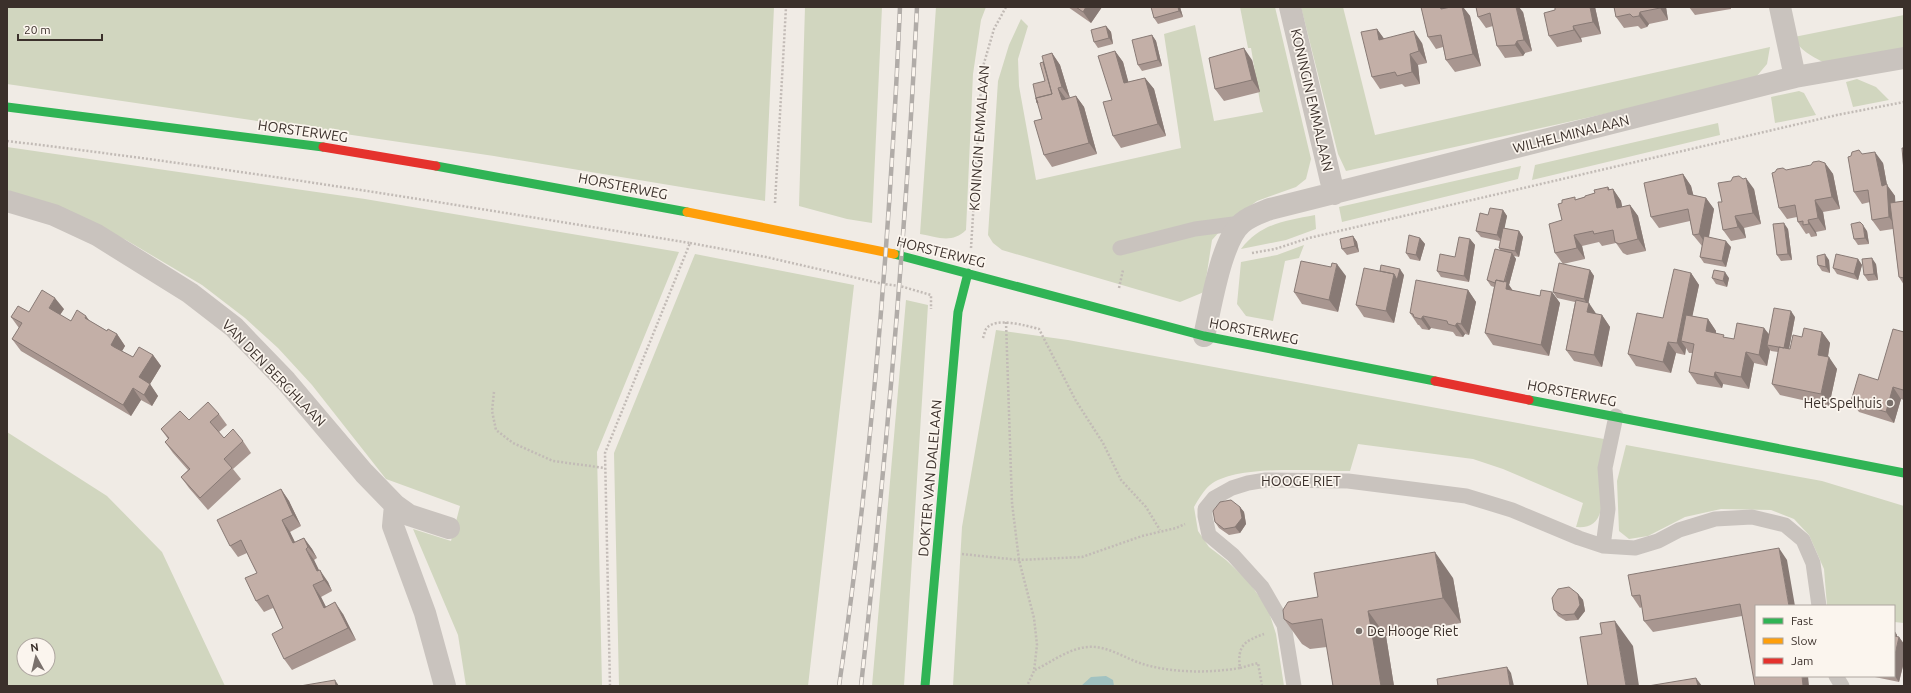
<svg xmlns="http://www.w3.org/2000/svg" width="1911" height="693" font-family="Ubuntu,sans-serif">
<rect width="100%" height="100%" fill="#f0ebe5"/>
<path fill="#d1d6bf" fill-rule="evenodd" d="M7,7H774L765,201L494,156L7,84Z
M805,7H882L872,223L847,219L799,206Z
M936,7H986L981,20L973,74L966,230C952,244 937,237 920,234Z
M1240,7H1275L1311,159L1306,179L1296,187L1257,201L1228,222L1212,240L1204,292L1180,302L1002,250L993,243L988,235L998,81L1009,45L1021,19L1028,26L1018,59L1019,86L1036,180L1181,148L1164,34L1195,25L1214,121L1263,112L1260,102L1251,48H1248Z
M1301,7H1343L1375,135L1770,47L1767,64L1750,84L1690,95L1346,171L1338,154Z
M1904,15V48L1825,63C1815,58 1797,49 1794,37Z
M1857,79L1876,87L1889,100L1853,107L1846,82Z
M1799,91L1804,93L1816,115L1775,123L1771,97Z
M1718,123L1720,135L1532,180L1535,165Z
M7,147L365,199L679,252L597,452L602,686H466L458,635L413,529L451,541L460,506L386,479L312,385L278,348L245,318L202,285L126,240L48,205L7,194Z
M1521,166L1518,179L1342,222L1339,207Z
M1315,215L1316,229L1286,240L1241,249C1261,223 1285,221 1315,215Z
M1304,245L1299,258L1285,261L1273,321L1246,316L1237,304L1241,262L1277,255Z
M695,254L854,285L808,686H619L614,453Z
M906,300L928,305L904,686H872Z
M996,330L1068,340L1604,439L1601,510C1597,524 1590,528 1576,527L1583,503L1503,469L1473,459L1358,444L1350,471C1316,471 1236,464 1210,485C1204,490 1198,500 1194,507L1198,531L1209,547L1226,560L1249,582L1268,609L1276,634L1284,686H953L962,527Z
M7,432L107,496L162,552L225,686H7ZM24,645H48V669H24Z
M1626,445L1822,481L1904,506V623L1894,622V606H1827L1824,569L1809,535L1794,519L1771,510L1721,509L1685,517L1648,536L1629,539L1619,531L1617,481Z"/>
<path fill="#a1c2c1" d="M1106,676L1113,680L1114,686H1081L1091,677Z"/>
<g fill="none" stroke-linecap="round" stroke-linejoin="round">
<path stroke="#c2bbb6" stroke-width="2.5" stroke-dasharray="2 2" stroke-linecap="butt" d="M7,141C236,168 463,206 690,243L605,453L610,686
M775,203L786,7
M690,243L766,257L883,284L900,286L931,295V309
M971,248L982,70L994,29L1006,7
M1252,253L1275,249L1309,238L1837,115L1904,102
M1119,288L1123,270
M1006,322L1012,503L1019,560L1034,618L1037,645L1034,671L1027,686
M983,338C984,335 985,331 986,329C995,316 1027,326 1039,329L1076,401L1103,443L1121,480L1146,507L1160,530
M494,392L492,411L496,430L513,443L553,461L605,468
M962,554L1019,560L1082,557L1142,536L1176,528L1185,524
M1240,668L1258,663L1262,686
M1035,670C1051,662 1070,648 1088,647C1108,645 1127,660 1146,665C1176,673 1209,673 1240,668C1237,646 1244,641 1264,634"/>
<path stroke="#c9c3be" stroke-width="15" d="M1120,248L1195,229L1241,223
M1603,546L1608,509L1605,468L1616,416
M1836,676L1842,686
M1294,686L1284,625L1262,587L1233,555L1209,535L1205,516V509L1214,498L1232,488L1248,483L1266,480L1348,481L1466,496L1512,510L1579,538L1603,546L1635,548L1658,541L1679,530L1715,519L1752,517L1785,525L1803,540L1813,563L1819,606"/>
<path stroke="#c9c3be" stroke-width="22" d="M1290,7L1334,194
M1780,7L1795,77
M7,201L54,215L97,235L190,293L234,327L286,381L364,473L395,505L409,515L449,528
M1204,336C1211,308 1221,240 1242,223C1250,216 1260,213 1270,209L1795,77L1904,58
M395,505L393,526L425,613L445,686"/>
<path stroke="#30b455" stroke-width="9" d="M7,107L323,147
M436,166L687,212
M894,254L1204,336L1435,381
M1529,400L1904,473
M925,686L958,312L968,273"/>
<path stroke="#ff9f0a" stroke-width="9" d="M687,212L894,254"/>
<path stroke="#e5322d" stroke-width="9" d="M323,147L436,166
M1435,381L1529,400"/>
<defs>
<path id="rail" d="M839,686C872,461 890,234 900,7
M861,686C886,460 906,234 917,7"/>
</defs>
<use href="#rail" stroke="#b1aca8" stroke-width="4.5"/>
<use href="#rail" stroke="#fbf5ee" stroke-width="3" stroke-dasharray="9" stroke-linecap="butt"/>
</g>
<path fill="#a89690" d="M1068,7H1102L1091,23Z
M1151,7H1180L1183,17L1158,24L1154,18Z
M1421,7H1446V8L1451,7H1463L1470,16L1481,66L1455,72L1446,60L1443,47L1436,49L1428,37Z
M1476,7L1523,12L1532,51L1525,53L1523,56L1505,58L1497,46L1493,26L1486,28L1478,17Z
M1595,7L1601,34L1581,38L1582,42L1557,47L1549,36Z
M1614,7H1666L1668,20L1649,24L1647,27L1641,29L1638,26L1624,28L1616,17Z
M1689,7H1731V9L1695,15Z
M1106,26L1111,32L1113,44L1098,48L1094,42Z
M1377,29L1384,39L1422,43L1427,63L1418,65L1420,84L1405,87L1402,84L1380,89L1372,77Z
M1152,35L1156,41L1162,66L1142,71L1138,65Z
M1115,51L1123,62L1128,82L1145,78L1154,89L1166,136L1121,148L1113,136L1112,100Z
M1052,53L1060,65L1070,98L1076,96L1084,107L1097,154L1052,167L1044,155L1042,119L1039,105L1037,103L1045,81L1043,62Z
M1252,60L1260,92L1224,101L1215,89Z
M1862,154L1883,163L1887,185L1895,196V202L1904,201V285L1899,277L1893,229L1880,231L1872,220L1870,202L1862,204L1854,192L1851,156Z
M1825,163L1833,174L1840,209L1823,212L1826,230L1816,232L1817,236L1811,237L1809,233L1806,234L1798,222L1797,217L1787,219L1779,208Z
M1683,174L1691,186L1693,195L1706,198L1714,209L1709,237L1731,247L1726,267L1704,263L1700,257L1702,246L1693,235L1690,221L1659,228L1651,217Z
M1608,187L1610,190L1613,189L1621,201L1622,207L1630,205L1638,216L1646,251L1627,255L1623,253L1616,243L1602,246L1599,242L1582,246L1585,259L1563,264L1555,253L1562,220V203L1585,197Z
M1754,189L1761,224L1744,228L1746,238L1731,241L1723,230L1722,202Z
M1503,210L1507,216L1504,228L1519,231L1523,237L1519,257L1514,256L1516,259L1509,285L1513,291L1540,296L1552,292L1560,303L1549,356L1493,345L1485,333L1494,287L1491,286L1487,280L1500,250L1499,248L1500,241L1481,237L1476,231L1488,215Z
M1788,229L1792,260L1781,261L1777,255Z
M1867,231L1869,244L1858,245L1854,239Z
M1353,236L1357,242L1359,252L1347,255L1342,249Z
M1420,238L1425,244L1420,261L1410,259L1406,253Z
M1470,239L1475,245L1469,282L1441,277L1437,271L1455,257Z
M1858,259L1862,265L1858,280L1837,274L1833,268Z
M1829,260L1830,273L1822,271L1818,265Z
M1876,264L1878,280L1868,281L1864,275Z
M1590,270L1594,276L1588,303L1596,314L1602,315L1610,327L1602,367L1574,361L1566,350L1575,302L1557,298L1553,292Z
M1380,271L1404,275L1394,323L1364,317L1356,305Z
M1691,273L1699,285L1692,316L1708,319L1716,331V333L1726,338L1734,339L1764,328L1769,334L1795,317L1789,349H1790L1802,337L1822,332L1830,343L1828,357L1837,369L1829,406L1780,395L1772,384L1778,352L1771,351L1770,350L1767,366L1754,363L1749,389L1723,384L1722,388L1697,384L1689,372L1693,353H1689L1686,348L1685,355L1676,353L1671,373L1636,366L1628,354L1663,318Z
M1346,276L1338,312L1302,304L1294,292Z
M1712,278H1729L1727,287L1716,284Z
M1468,290L1476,302L1469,335L1465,334L1463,337L1456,336L1453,332L1431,328L1429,330L1422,329L1419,325H1418L1410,313Z
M64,309L60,315L71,321H90L107,331L117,334L125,346L122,351L133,357L153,355L161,366L150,384L158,396L152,406L141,400L131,416L21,351L12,339L19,328L11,317L29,312Z
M1904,332V400L1901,399L1894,423L1859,412L1851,401L1878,380Z
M219,414L227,425L219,432L224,438L243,441L251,453L233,469L241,479L208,510L189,488L181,477L188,470L173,453L165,442L168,439L161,429L189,420Z
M281,489L289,501L301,526L290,532L295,542L304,538L312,549L317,558L314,560L319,571L328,582L332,591L321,597L326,607L343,614L356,640L292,670L284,659L283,628L273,608L264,612L256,601L257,573L247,553L238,557L230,546Z
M1240,507L1244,512L1246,524L1240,533L1229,535L1219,528L1215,522Z
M1787,560L1742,616L1653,632L1644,621L1642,607L1640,608L1632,596Z
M1453,578L1461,623L1386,636L1394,686H1333L1327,647L1310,649L1302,644L1284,619Z
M1578,594L1583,600L1585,611L1578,620L1566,621L1558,616L1554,610Z
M1894,630L1897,635V637H1899L1904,644V662L1899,682L1870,676H1894Z"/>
<path fill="#887a75" d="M1086,7H1102L1091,23L1083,12Z
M1178,7H1180L1183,17L1179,11Z
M1440,7L1446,8L1449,21L1441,9Z
M1462,7H1463L1470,16L1481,66L1473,54Z
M1516,7H1519L1523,12L1532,51L1524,40Z
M1590,7H1595L1601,34L1593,22Z
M1660,7H1666L1668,20L1660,8Z
M1640,12L1649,24L1647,27L1639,16Z
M1106,26L1111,32L1113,44L1109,38Z
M1573,26L1581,38L1582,42L1574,30Z
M1377,29L1385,40H1379Z
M1414,31L1422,43L1427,63L1419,51Z
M1152,35L1156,41L1162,66L1158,60Z
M1517,41L1525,53L1523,56L1515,45Z
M1244,48L1252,60L1260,92L1252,80Z
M1115,51L1123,62L1132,95L1124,83Z
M1052,53L1060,65L1070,98L1062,87Z
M1410,54L1418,65L1420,84L1412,72Z
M1145,78L1154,89L1166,136L1158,124Z
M1058,88L1066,99L1062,100Z
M1076,96L1084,107L1097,154L1089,143Z
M1875,152L1883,163L1887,185L1895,196L1897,228L1889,217L1882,186Z
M1825,163L1833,174L1840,209L1832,197Z
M1683,174L1691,186L1696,205L1688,194Z
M1746,178L1754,189L1761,224L1753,213Z
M1608,187L1614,197L1613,189L1621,201L1625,220L1617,208L1608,190Z
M1706,198L1714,209L1707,246L1699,234Z
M1815,200L1823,212L1826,230L1818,218Z
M1630,205L1638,216L1646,251L1638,239Z
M1503,210L1507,216L1502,241L1497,235Z
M1735,216L1744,228L1746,238L1738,227Z
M1808,220L1816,232L1817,236L1809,224Z
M1784,223L1788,229L1792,260L1788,254Z
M1863,225L1867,231L1869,244L1865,238Z
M1519,231L1523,237L1519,257L1515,251Z
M1574,235L1582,246L1585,259L1577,248Z
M1353,236L1357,242L1359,252L1355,246Z
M1420,238L1425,244L1420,261L1416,255Z
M1470,239L1475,245L1469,282L1464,276Z
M1726,241L1731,247L1726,267L1722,261Z
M1512,253L1516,259L1509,285L1515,294L1506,289L1504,285Z
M1825,254L1829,260L1830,273L1826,267Z
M1872,258L1876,264L1878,280L1874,274Z
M1858,259L1862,265L1858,280L1854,274Z
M1337,264L1346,276L1338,312L1329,300Z
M1400,269L1404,275L1394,323L1386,311L1394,274Z
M1590,270L1594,276L1588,305L1584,299Z
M1725,272L1729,278L1727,287L1723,281Z
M1691,273L1699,285L1687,342L1681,341L1686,348L1685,355L1677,343Z
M1468,290L1476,302L1469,335L1461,324Z
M1552,292L1560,303L1549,356L1541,345Z
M55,298L64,309L57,319L49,308Z
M1589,303L1597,315L1587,312Z
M1791,311L1795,317L1788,354L1784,348Z
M1602,315L1610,327L1602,367L1594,355Z
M86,316L94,327L85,318Z
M1423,316L1431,328L1429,330L1421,319Z
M1708,319L1716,331L1714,343L1706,331Z
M1457,323L1465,334L1463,337L1455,326Z
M1764,328L1772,339L1767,345L1770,350L1767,366L1759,355Z
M1822,332L1830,343L1826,367L1818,355Z
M117,334L125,346L119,356L111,345Z
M1668,342L1676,353L1671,373L1663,362Z
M1746,352L1754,363L1749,389L1741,377Z
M153,355L161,366L150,384L158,396L152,406L144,395L139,377Z
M1829,357L1837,369L1829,406L1821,394Z
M1715,372L1723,384L1722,388L1714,377Z
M1893,387L1901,399L1894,423L1886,412Z
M133,388L141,400L131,416L123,405Z
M281,489L289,501L301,526L293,515Z
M1240,507L1244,512L1246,524L1240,533L1235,527Z
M282,520L290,532L301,555L293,543Z
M304,538L312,549L317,558L308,547Z
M1779,548L1787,560L1795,606H1789Z
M306,549L314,560L324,580L317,571Z
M1435,552L1453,578L1461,623L1443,598Z
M320,570L328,582L332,591L324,580Z
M313,585L321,597L332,619L324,608Z
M1578,594L1583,600L1585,611L1578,620L1574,614Z
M335,602L343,614L356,640L348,628Z
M1368,611L1386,636L1394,686H1381Z
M1615,621L1633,646L1639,686H1626Z
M1894,630L1897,635L1895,646L1894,644Z
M1899,637L1904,644V662L1899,682L1894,675V659Z
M1507,667L1511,673L1514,686H1510Z
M1802,676H1808L1809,686H1803Z
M1696,678L1702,686H1698Z
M335,680L339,686H336Z"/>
<path fill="#c3afa7" stroke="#887a75" d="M1076,7H1086L1083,12Z
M1151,7H1178L1179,11L1154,18Z
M1421,7H1440L1441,9L1451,7H1462L1473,54L1446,60L1441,35L1428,37Z
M1476,7H1516L1524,40L1517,41L1515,45L1497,46L1490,13L1478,17Z
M1555,7H1590L1593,22L1573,26L1574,30L1549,36L1544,13L1555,10Z
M1614,7H1660V8L1640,12L1639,16L1633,17L1630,14L1616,17Z
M1106,26L1109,38L1094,42L1091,30Z
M1377,29L1379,40L1414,31L1419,51L1410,54L1412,72L1397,76L1395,72L1372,77L1361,32Z
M1152,35L1158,60L1138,65L1132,40Z
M1244,48L1252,80L1215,89L1209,58Z
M1115,51L1124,83L1145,78L1158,124L1113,136L1103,102L1112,100L1098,56Z
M1052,53L1062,87L1058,88L1062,100L1076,96L1089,143L1044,155L1034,121L1042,119L1036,98L1052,94L1042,56Z
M1043,62L1052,94L1036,98L1038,103H1037L1033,84L1045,81L1040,63Z
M1902,148H1904V171Z
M1859,150L1862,154L1875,152L1882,186L1887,184L1889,217L1872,220L1868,190L1854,192L1848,157L1851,156L1852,152Z
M1819,161L1825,163L1832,197L1815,200L1818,218L1808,220L1809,224L1803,225V221L1798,222L1795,205L1779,208L1772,173L1775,172L1777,169L1783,168L1786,170L1811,165L1813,162Z
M1683,174L1688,194L1706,198L1699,234L1693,235L1688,209L1651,217L1644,183Z
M1739,176L1743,179L1746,178L1753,213L1735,216L1738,227L1723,230L1718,202H1722L1718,183L1731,181L1733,177Z
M1608,187V190L1613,189L1617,208L1630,205L1638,239L1619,244L1615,242L1613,230L1594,234L1593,231L1574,235L1577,248L1555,253L1549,224L1562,220L1558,204L1562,203V200L1575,197V200L1585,197V196L1595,193L1594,190Z
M1904,201V278L1899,277L1890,203Z
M1490,208L1503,210L1497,235L1476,231L1480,213L1488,215Z
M1860,222L1863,225L1865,238L1854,239L1851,224Z
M1784,223L1788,254L1777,255L1773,224Z
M1503,228L1519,231L1515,251L1499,248Z
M1409,235L1420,238L1416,255L1406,253Z
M1353,236L1355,246L1342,249L1340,239Z
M1704,236L1726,241L1722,261L1700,257Z
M1459,237L1470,239L1464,276L1437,271L1440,254L1455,257Z
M1495,249L1512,253L1504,282L1496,280L1495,283L1487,280Z
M1825,254L1826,267L1818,265L1817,256Z
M1836,254L1858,259L1854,274L1833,268Z
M1872,258L1874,274L1864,275L1862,259Z
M1301,261L1331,267L1332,263L1337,264L1329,300L1294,292Z
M1559,263L1590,270L1584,299L1553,292Z
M1381,265L1400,269L1397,280L1394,274L1380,271Z
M1364,268L1394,274L1386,311L1356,305Z
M1674,269L1691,273L1677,343L1668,342L1663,362L1628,354L1637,313L1663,318Z
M1714,270L1725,272L1723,281L1712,278Z
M1416,280L1468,290L1461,324L1457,323L1455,326L1448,324L1447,321L1423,316L1421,319L1414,317L1413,314L1410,313Z
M1496,280L1507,282L1506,289L1540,296L1541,290L1552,292L1541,345L1485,333Z
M42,290L55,298L49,308L71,321L77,310L86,316L85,318L107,331L108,329L117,334L111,345L114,347L133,357L139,347L153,355L139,377L150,384L144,395L133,388L123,405L12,339L22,323L11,317L18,306L29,312Z
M1576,300L1589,303L1587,312L1602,315L1594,355L1566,350Z
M1774,308L1791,311L1784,348L1767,345Z
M1686,315L1708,319L1706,331L1724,335L1723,337L1734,339L1737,323L1764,328L1759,355L1746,352L1741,377L1715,372L1714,377L1689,372L1694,344L1681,341Z
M1804,328L1822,332L1818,355L1829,357L1821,394L1772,384L1779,347L1790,349L1793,335L1802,337Z
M1893,329L1904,332V387L1903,390L1893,387L1886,412L1851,401L1859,374L1878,380Z
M208,402L219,414L210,422L224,438L233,429L243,441L224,459L232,468L200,498L181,477L190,469L165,442L169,438L161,429L180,411L189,420Z
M281,489L293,515L282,520L291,539L293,543L304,538L308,547L306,549L317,571L320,570L324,580L313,585L324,608L335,602L348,628L284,659L272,634L283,628L268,595L256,601L245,578L257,573L250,559L241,540L230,546L217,520Z
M1231,500L1240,507L1242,518L1235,527L1224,529L1215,522L1213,511L1220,502Z
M1779,548L1789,606H1756V676H1802L1803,686H1755L1740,604L1644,621L1640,595L1632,596L1628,575Z
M1435,552L1443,598L1368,611L1381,686H1333L1322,619L1292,624L1284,619L1283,610L1288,602L1318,597L1314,573Z
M1569,587L1578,594L1580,605L1574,614L1562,615L1554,610L1552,598L1558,589Z
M1615,621L1626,686H1588L1580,637L1602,634L1600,623Z
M1894,636L1899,637L1894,659Z
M1507,667L1510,686H1438L1437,679Z
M1696,678L1698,686H1648Z
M335,680L336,686H300Z"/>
<g fill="#7a716c" stroke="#fbf5ee" stroke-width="1.5">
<circle cx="1890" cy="403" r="4"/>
<circle cx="1359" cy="631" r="4"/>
</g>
<g text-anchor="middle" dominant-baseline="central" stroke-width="3.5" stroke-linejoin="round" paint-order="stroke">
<g font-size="14" fill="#3b302b" stroke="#fbf5ee">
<text transform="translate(1312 100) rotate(77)">KONINGIN EMMALAAN</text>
<text transform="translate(303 131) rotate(8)">HORSTERWEG</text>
<text transform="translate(1571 134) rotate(-14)">WILHELMINALAAN</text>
<text transform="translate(979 138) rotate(-86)">KONINGIN EMMALAAN</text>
<text transform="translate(623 186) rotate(11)">HORSTERWEG</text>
<text transform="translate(941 252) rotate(14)">HORSTERWEG</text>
<text transform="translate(1254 331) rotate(11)">HORSTERWEG</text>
<text transform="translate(274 373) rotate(46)">VAN DEN BERGHLAAN</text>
<text transform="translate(1572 393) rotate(11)">HORSTERWEG</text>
<text transform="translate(930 478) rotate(-85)">DOKTER VAN DALELAAN</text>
<text x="1301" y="481">HOOGE RIET</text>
</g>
<g font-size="14" fill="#3b302b" stroke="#fbf5ee" text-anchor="end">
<text x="1882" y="403">Het Spelhuis</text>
<text x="1367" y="631" text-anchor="start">De Hooge Riet</text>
</g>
</g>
<rect width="1911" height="693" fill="none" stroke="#3b302b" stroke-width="16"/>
<rect x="1755" y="605" width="140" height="72" fill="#fbf5ee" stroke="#aea6a0"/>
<rect x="1763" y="618" width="20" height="6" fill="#30b455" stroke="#aea6a0"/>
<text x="1791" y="625" font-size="12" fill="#3b302b">Fast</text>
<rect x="1763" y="638" width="20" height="6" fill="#ff9f0a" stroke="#aea6a0"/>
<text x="1791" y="645" font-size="12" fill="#3b302b">Slow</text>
<rect x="1763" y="658" width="20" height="6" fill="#e5322d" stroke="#aea6a0"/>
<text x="1791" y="665" font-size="12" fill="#3b302b">Jam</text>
<g transform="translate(36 657) rotate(352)"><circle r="19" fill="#fbf5ee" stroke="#aea6a0"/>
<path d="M0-3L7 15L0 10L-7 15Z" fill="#7a716c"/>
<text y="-6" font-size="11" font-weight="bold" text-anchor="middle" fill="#3b302b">N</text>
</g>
<path d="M18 34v6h84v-6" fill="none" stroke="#3b302b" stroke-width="2"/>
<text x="24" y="34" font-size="12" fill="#3b302b" stroke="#fbf5ee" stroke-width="3" paint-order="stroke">20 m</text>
</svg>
